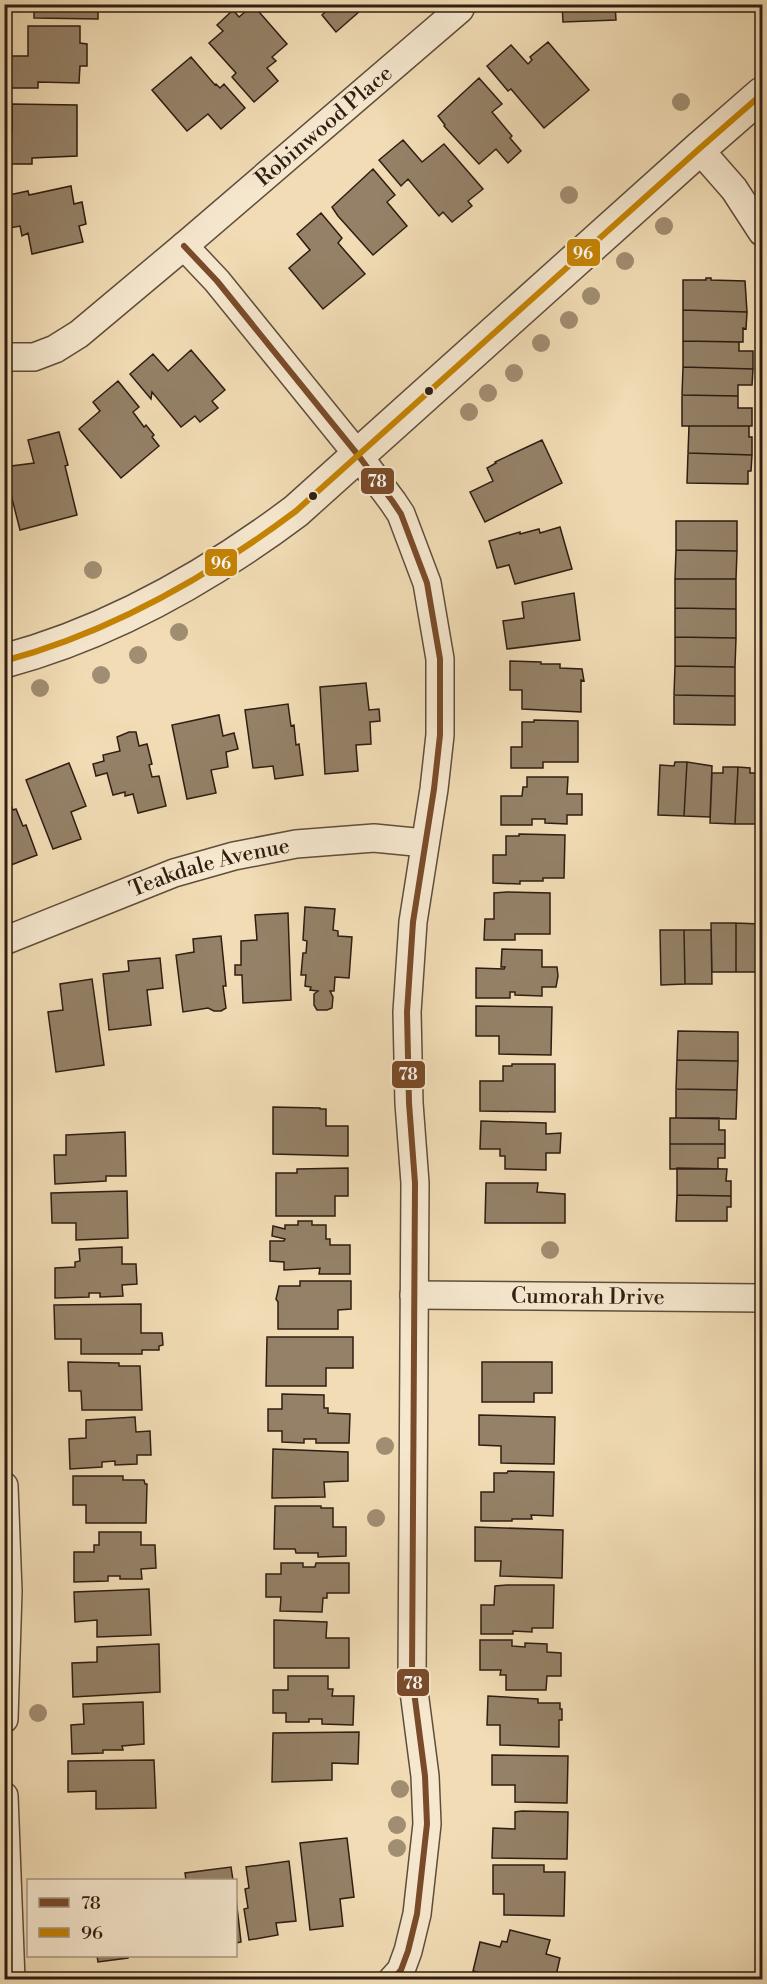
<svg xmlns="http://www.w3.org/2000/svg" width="767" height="1984" font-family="'Libre Bodoni',serif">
<rect width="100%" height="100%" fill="#f1dcb5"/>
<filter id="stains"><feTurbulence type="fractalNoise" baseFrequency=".00333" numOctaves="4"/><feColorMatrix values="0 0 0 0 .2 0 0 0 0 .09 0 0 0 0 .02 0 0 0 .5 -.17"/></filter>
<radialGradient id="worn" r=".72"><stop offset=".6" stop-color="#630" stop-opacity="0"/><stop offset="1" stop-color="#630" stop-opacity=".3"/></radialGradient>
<path fill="#948167" stroke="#2f1e12" stroke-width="1.5" d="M34,4H98V19L34,18Z
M322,4H368L336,32L322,15L327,10Z
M562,4H615L616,20L563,22Z
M253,5L287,44L272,57L276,61L267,68L278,81L254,102L232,77L236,73L209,43L223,31L217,25L233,10L239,17Z
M28,26H80V43L87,44V66H80L79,83L38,82V88H5V56H28Z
M548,42L589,90L544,128L511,89L508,91L487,66L511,45L528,64L532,60L530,57Z
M191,57L215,85L216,84L220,88L224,84L245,108L221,129L208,114L187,131L152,90Z
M479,78L502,104L492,112L512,136L510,138L521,151L508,163L496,149L479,164L444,126L445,125L438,116Z
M12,104L77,105V156L32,158V164H4V132H12Z
M403,140L422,162L444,144L483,189L468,201L472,206L452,222L443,212L439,216L408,179L401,186L379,160Z
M373,169L395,195L387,202L407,226L373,255L338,216L332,207Z
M71,186L74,204L82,202L86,224L79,226L83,242L32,254L28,233L22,236L20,226L4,229V196L28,191L29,195Z
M321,213L342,238L338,243L365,274L323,309L289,268L310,250L297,234Z
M706,278H711V280L745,281L747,312L683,310V280H706Z
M683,310L747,312L746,329L743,328V342L683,341Z
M683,341L739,342V351H753V369L683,367Z
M191,350L225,390L212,401L218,408L200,422L195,416L181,427L152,392L151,399L130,374L153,354L168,371Z
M683,367L753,369L752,385H738V396L682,395Z
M118,381L139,407L133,412L144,427L146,425L154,435L152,437L159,446L121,478L79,429L100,411L93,402Z
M682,395L738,396V408H752V426H682Z
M689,426H749V437H752V455L688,453Z
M59,432L68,465L65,466L77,515L20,530L4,467L34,463L28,440Z
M542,440L562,483L485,522L470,492L493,481L487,468L496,463L495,462Z
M688,453L752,455L751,471H748V484L687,483Z
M676,521H737V551L676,550Z
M560,527L572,569L515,584L509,565L497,568L489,541L520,532V534L539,529L540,533Z
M676,550L737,551L736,579H675Z
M675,579H736V609L675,608Z
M574,593L580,640L507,649L503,621L524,618L522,602Z
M675,608L736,609V638L675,637Z
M675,637L736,638L735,667L675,666Z
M510,661L541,662V664H560V668L582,669L584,681L581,680V712L522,709V690H510Z
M675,666L735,667V696L674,695Z
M366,683L369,710L379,709L380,721L370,722L371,744L356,745L358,771L325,774L320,687Z
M674,695L735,696V725L674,724Z
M288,704L291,726L294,725L296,745L299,744L303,775L275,779L273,766L253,768L245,710Z
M219,715L223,736L234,733L238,749L226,752L228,767L211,770L216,793L187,799L172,725Z
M534,720L578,721V762H543V768H511V747H522V722H534Z
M129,732H136L139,746L147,744L152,764L149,765L152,777L159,776L166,806L138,813L133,794L125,796V792L113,795L107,773L96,776L93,764L104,761L103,755L120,751L117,737Z
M675,762H687L684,816L658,815L660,765L674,766Z
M687,762L712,766L710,817L684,816Z
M69,763L86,806L71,812L81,839L53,849L26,780Z
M723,767H738L735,824L710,823L712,773H723Z
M738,767L750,768V773H760L759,824H735Z
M760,772H762V828H759V824Z
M527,777H568L567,794H582V815H567V824L545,823V819H532V825H501V796H522L523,787H527Z
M5,790L13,810L16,809L23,826L26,825L37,855L11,865L6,853L4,854Z
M519,834L565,835L564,878H543V881H520V884L493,883V855H506V836H519Z
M507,892L550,893V934H515V940H484L485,919H494V893Z
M305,907L335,909L333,930L338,931V936L352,937L349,978L335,977L334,991H330L333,997L332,1008L327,1010H317L314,1005V994L318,991L310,990L311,987L305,986L306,975H301L303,953H306L307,941L303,940Z
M288,913L291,1000L243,1003L242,975H235V965H241V941L257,940L255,915Z
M760,920H762V976H760Z
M711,923H736V972H712Z
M736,923L760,924V972H736Z
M660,930H684L685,984L661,985Z
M684,930H711L712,984H685Z
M221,936L226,986H223L226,1008L221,1011H214L208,1008L183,1012L176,955L194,952L193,939Z
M502,949L542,950V967H557L558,976L556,987H542V996L515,995V992H510V998H476V968L504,969L505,967H501Z
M160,958L163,988L147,990L151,1025L109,1030L103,974L129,971L128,961Z
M92,979L104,1065L56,1072L48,1012L63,1010L60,984Z
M476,1006L552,1007L551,1055L499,1054V1036H476Z
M678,1031L738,1032V1061L677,1060Z
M677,1060L738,1061L737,1090L676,1089Z
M512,1064H555V1112L480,1111V1081H503V1066H512Z
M676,1089L737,1090L736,1119L676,1118Z
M273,1107L320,1108V1109H326V1126H348V1156L273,1154Z
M670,1118H719V1130H725V1144H670Z
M481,1121L546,1123V1134L561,1133L560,1153H546V1170L505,1169V1156H500V1149H480Z
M125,1132L126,1176H106V1181L55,1184L54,1155H66V1135Z
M670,1144H725V1158H718V1169H670Z
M348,1168V1196H335V1216H276V1173H297V1169Z
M677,1168L727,1169L726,1181H731V1196L677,1195Z
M486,1183H538L537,1192L565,1194V1223H485Z
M127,1191L128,1238L76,1240V1223H52L51,1193Z
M677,1195L731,1196V1207H727V1221H676Z
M298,1221H312V1225H326V1239H330V1245H350V1274H319L320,1268L284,1270V1262L270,1261V1241H284L285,1239L272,1236L273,1226L285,1229V1225H298Z
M122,1247V1264H136L137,1284L122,1285L123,1296L100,1297V1293H89V1297L55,1298V1268L75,1267V1262L80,1261L79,1249Z
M300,1281H351V1309L338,1310V1329H278V1302L276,1299L279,1286H300Z
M141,1304V1333H162L163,1345L159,1346V1350H142V1354H81V1339H55L54,1305Z
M267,1337H353V1368H326V1386H266Z
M68,1362L119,1363V1366H140L142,1410H82L81,1391H69Z
M482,1362H552V1393H534V1402H482Z
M282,1394L324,1395V1408H328V1413L350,1414L349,1443H316V1439H304V1443L282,1442V1431H268V1409H282Z
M479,1415L555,1417L554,1464L501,1463V1446L479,1445Z
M135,1417L136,1432L150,1431L151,1455H137V1464L115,1465V1461L102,1462V1467L70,1469L69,1439L86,1438V1420Z
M273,1449L348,1452V1481L324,1482L325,1497L272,1498Z
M508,1471L554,1472L553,1516L531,1515L532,1519H512V1521H481V1492H494V1473H507Z
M73,1476H123V1480H144L145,1484H147L146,1523H86V1505H73Z
M275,1506H321V1508H333V1527H346V1556L318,1557V1553H296L295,1549H274Z
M475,1527L563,1530L562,1578L500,1576L501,1561H475Z
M99,1532H141V1545H155L156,1568L141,1569L142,1579H120V1576H108V1581L74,1582V1552H94V1545H99Z
M281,1563H303V1567H315L316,1563H349V1593H327V1598H323L322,1612L280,1611L281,1597H266V1574H281Z
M507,1585H554L553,1628H532V1632L513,1631V1634H481V1605H494L495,1586Z
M149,1589L151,1635L97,1637V1620L75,1622L74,1592Z
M274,1620L327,1622L326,1638H349V1668H274Z
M480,1640H512V1646L525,1647V1643L547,1644V1652L561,1653V1676H547L546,1690H506V1675H500L501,1670H480Z
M159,1644L160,1692L73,1697L72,1663L97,1662V1647Z
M288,1676H328V1689H333L332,1696H354L353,1725L322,1724V1719H309V1722H286V1713H273V1690H288Z
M488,1696L538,1699V1703H560V1709H562V1720H559V1747L500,1745V1725H487Z
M143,1702L144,1744L122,1746L123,1750H103V1753L72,1754L71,1725L84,1724L83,1704Z
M359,1732L358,1764L332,1763V1780L272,1782L273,1733Z
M492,1755L568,1756L567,1803L515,1802V1785H492Z
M154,1760L156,1808L96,1809V1791L68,1792V1761Z
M522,1811L568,1812L567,1859L492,1858L493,1828L515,1829V1812Z
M347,1838L354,1897L340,1899L343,1926L310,1930L300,1843Z
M289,1861L296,1921L276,1923L278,1935L249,1940L244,1909L248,1908L245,1889L249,1888L246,1867Z
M493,1865H544V1872H565L564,1916L504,1915V1894H493Z
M231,1867L233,1880H186L185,1873Z
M236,1898L241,1942L236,1943Z
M510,1930L550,1940L546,1954L560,1958L555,1980L541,1977L540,1980H518V1978L506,1975L505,1979L473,1971L480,1942L500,1947L502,1941L507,1942Z
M97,1956H128V1958L98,1962Z"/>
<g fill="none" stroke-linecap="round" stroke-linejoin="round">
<defs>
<g id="minor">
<path d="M699,149L734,189L762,232"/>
<path d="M184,246L217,281L358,455L393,502L401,514L427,583L440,659V735L434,789L413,922L407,1012L409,1103L415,1183L412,1676L425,1776L427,1824L417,1914L408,1951L401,1970L392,1980"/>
<path id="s1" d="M4,357H34L55,349L79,334L184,246L460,9L462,4"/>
<path id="s2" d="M4,941L174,873L234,856L296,844L374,838L425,843"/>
<path id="s3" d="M414,1295L762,1298"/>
<path d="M4,1486L8,1591L4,1719"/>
<path d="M4,1796L11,1980"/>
</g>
<path id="tertiary" d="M4,661C112,632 208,577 296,511L699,149L762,94"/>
</defs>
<use href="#minor" stroke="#604e3b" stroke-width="30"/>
<use href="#tertiary" stroke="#604e3b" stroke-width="36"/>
<use href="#minor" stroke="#f6e8cf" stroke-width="27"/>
<use href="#tertiary" stroke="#f6e8cf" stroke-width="33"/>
<defs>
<path id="bus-1" d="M184,246L217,281L358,455L393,502L401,514L427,583L440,659V735L434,789L413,922L407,1012L409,1103L415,1183L412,1676L425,1776L427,1824L417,1914L408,1951L401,1970L392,1980"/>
<path id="bus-2" d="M4,661C112,632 208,577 296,511L699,149L762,94"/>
</defs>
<use href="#bus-1" stroke="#f6e8cf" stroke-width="10"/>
<use href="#bus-2" stroke="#f6e8cf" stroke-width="10"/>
<use href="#bus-1" stroke="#7a4b2a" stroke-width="6"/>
<use href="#bus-2" stroke="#c58404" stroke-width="6"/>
</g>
<g fill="#a18d71">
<circle cx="681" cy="102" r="9"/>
<circle cx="569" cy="195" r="9"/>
<circle cx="664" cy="226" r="9"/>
<circle cx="625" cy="261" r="9"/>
<circle cx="591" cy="296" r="9"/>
<circle cx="569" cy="320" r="9"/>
<circle cx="541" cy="343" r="9"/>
<circle cx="514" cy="373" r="9"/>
<circle cx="488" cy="393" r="9"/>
<circle cx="469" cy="412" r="9"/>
<circle cx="93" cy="570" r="9"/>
<circle cx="179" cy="632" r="9"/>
<circle cx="138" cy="655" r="9"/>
<circle cx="101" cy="675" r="9"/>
<circle cx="40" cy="688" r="9"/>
<circle cx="550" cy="1250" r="9"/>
<circle cx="385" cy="1446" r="9"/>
<circle cx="376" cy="1518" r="9"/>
<circle cx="38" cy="1713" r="9"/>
<circle cx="400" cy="1789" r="9"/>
<circle cx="397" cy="1825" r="9"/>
<circle cx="397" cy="1848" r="9"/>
</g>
<g fill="#2f1e12" stroke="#f6e8cf" stroke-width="2">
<circle cx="429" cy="391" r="5"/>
<circle cx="313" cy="496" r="5"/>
</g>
<g text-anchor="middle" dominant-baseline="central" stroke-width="6" stroke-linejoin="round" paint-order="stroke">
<g font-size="22" fill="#2f1e12" stroke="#f6e8cf">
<text stroke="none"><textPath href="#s1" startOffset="402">Robinwood Place</textPath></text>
<text stroke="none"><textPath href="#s2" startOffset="219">Teakdale Avenue</textPath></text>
<text stroke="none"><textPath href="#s3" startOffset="174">Cumorah Drive</textPath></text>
</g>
</g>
<g stroke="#f6e8cf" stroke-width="2">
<rect x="566" y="238" width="35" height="29" rx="6" fill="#c58404"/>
<rect x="360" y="467" width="35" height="28" rx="6" fill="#7a4b2a"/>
<rect x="204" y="548" width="34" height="29" rx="6" fill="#c58404"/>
<rect x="391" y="1060" width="35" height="29" rx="6" fill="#7a4b2a"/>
<rect x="396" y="1668" width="34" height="29" rx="6" fill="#7a4b2a"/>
</g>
<g font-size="16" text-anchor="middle" font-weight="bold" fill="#fff">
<text x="583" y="259">96</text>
<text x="377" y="487">78</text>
<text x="221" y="569">96</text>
<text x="408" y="1080">78</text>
<text x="413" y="1689">78</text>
</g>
<rect width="767" height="1984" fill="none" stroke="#f1dcb5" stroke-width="24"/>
<rect x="6" y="6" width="755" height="1972" fill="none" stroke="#2f1e12" stroke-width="3"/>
<rect x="12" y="12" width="743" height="1960" fill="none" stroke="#2f1e12" stroke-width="1.5"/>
<rect x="27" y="1879" width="210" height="78" fill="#f6e8cf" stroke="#a69783" stroke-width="1.5"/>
<rect x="39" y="1898" width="30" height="9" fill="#7a4b2a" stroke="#a69783" stroke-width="1.5"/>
<text x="81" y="1909" font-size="18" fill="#2f1e12">78</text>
<rect x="39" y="1928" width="30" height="9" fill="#c58404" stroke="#a69783" stroke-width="1.5"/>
<text x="81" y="1939" font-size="18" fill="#2f1e12">96</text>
<rect width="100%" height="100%" filter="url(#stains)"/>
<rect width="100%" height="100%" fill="url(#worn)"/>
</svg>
